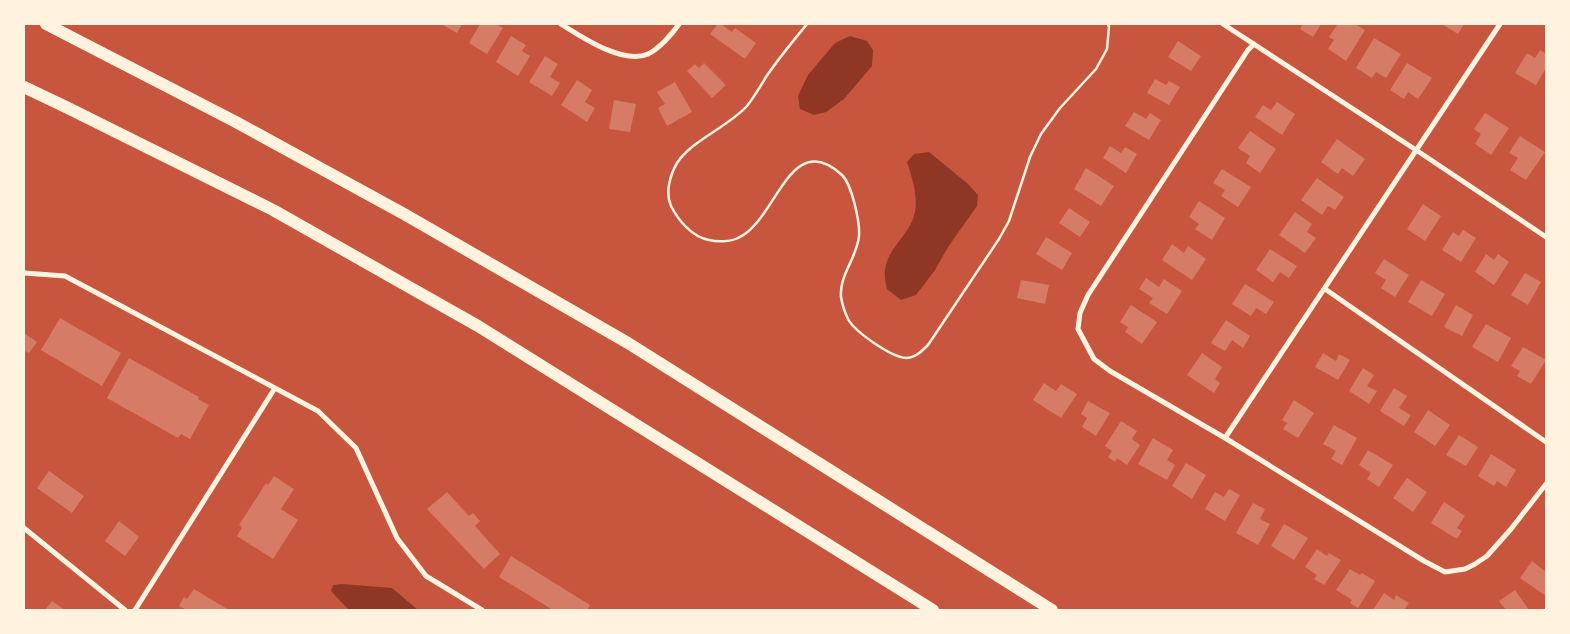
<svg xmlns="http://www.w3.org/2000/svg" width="1570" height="634" font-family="Mulish,sans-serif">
<rect width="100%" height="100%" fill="#c8553d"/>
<path fill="#8f3625" d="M850,36L867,41L873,50L872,66L844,99L826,112L814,115L800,109L798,96L808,75L835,43Z
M929,152L968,184L978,195L977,206L948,247L935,270L916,295L901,300L887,289C886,283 884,276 885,270C887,248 911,234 915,212C918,196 912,177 907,162L914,154Z
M341,584L392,588L418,610H349L331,591L333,585Z"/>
<path fill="#d67c66" d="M441,24H462L457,33Z
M480,24H496L503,28L487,54L469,43Z
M718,24H721L732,32L735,28L756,43L745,59L710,34Z
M1303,24H1321L1313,37L1300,29Z
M1338,24H1355L1365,30L1346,61L1328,49L1334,40L1329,37Z
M1442,24H1464L1458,34Z
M511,36L526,45L522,51L530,56L518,76L496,62Z
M1374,38L1401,54L1386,78L1376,72L1372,78L1356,68Z
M1178,41L1201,56L1191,71L1168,57Z
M1540,50L1546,54V68L1536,85L1515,73L1527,53L1535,58Z
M545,56L558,64L550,77L560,83L552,96L529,82Z
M704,63L726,85L712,98L687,71L695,64L699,68Z
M1407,63L1432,78L1418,99L1408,92L1404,99L1390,90Z
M1155,79L1166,85L1169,81L1180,87L1169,105L1147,93Z
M577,80L592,90L585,102L595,108L587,122L561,105Z
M675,82L692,112L667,126L658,108L665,104L657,92Z
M614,100L636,104L630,132L609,129Z
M1277,102L1295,114L1282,135L1255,117L1263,105L1271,110Z
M1134,112L1146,119L1150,113L1161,120L1149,140L1125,126Z
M1485,113L1509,128L1491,155L1475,144L1481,134L1474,129Z
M1250,131L1276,149L1260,173L1246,163L1250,156L1238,148Z
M1520,136L1545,152L1526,180L1510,170L1518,158L1509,153Z
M1337,139L1365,159L1353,176L1342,168L1338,174L1321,162Z
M1110,146L1121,153L1125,147L1137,154L1126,173L1103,158Z
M1086,168L1114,186L1101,206L1074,189Z
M1222,169L1251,187L1238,207L1221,196L1225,190L1213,183Z
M1317,178L1344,197L1335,210L1328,206L1322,215L1301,200Z
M1199,201L1225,218L1212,240L1195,229L1199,224L1189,217Z
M1423,204L1441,216L1425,241L1407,229Z
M1069,208L1090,222L1080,237L1059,223Z
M1295,212L1312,224L1307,232L1316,238L1305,253L1279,235Z
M1463,230L1476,238L1461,262L1442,250L1453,232L1459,236Z
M1046,237L1072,253L1062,270L1036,254Z
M1172,244L1184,253L1188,246L1206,259L1192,280L1162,260Z
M1270,249L1297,266L1289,278L1280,272L1273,282L1256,270Z
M1486,254L1494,260L1498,254L1509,262L1494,285L1475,272Z
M1384,259L1409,275L1395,297L1381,288L1386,280L1375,273Z
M1525,273L1541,282L1528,305L1511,295Z
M1146,278L1159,287L1164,279L1182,291L1167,314L1149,303L1153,298L1139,289Z
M1021,280L1049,285L1045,304L1017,298Z
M1421,280L1445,294L1432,316L1408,302Z
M1245,284L1274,302L1266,314L1256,308L1251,316L1232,304Z
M1131,305L1157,322L1142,344L1125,332L1128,327L1120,322Z
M1456,305L1473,315L1462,336L1444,327Z
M60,318L121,353L102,386L41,350Z
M1226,320L1250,336L1243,348L1232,340L1225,351L1211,343Z
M1486,324L1511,338L1498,362L1472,347Z
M24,333L37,342L29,353L24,350Z
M1523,347L1546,360L1531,384L1517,376L1520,371L1511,366Z
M1202,353L1222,367L1215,379L1220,383L1214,393L1187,375Z
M1323,353L1336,361L1339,354L1350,360L1338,380L1315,367Z
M129,358L199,397L198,399L209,405L190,439L181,434L178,438L107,398Z
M1363,368L1374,375L1367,386L1377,391L1369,404L1349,391Z
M1044,383L1056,391L1061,384L1077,394L1061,418L1033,400Z
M1394,388L1407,396L1399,408L1411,415L1404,426L1380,411Z
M1294,400L1314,413L1298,438L1283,429L1287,423L1282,420Z
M1088,401L1110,413L1096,436L1082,427L1087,418L1081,414Z
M1428,410L1450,425L1435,446L1414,432Z
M1121,421L1137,431L1132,439L1140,445L1127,465L1117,458L1115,462L1108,457L1112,451L1105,446Z
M1334,425L1357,438L1342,465L1331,459L1336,451L1323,444Z
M1459,435L1478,447L1466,466L1446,455Z
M1153,438L1173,450L1167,460L1175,465L1167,480L1138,464Z
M1368,450L1393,465L1379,487L1367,479L1371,473L1359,465Z
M1491,454L1516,470L1506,487L1497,481L1494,486L1478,476Z
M1186,463L1206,475L1192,499L1172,486Z
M49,471L84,496L72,513L37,488Z
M274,476L294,489L281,509L298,520L273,559L237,536L242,527L239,525L266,483L268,485Z
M1407,478L1427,492L1413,512L1393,498Z
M1229,489L1240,495L1225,521L1205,509L1215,492L1224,497Z
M447,492L469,516L473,513L480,521L475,526L500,554L484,569L427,509Z
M1444,502L1465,516L1457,528L1462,531L1457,539L1431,523Z
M1253,503L1265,509L1260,519L1270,524L1258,545L1236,533Z
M119,521L139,537L125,556L105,541Z
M1284,524L1308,538L1294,560L1271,546Z
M1317,549L1327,556L1329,553L1341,560L1324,585L1314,579L1317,575L1305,567Z
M511,556L590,605L587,610H553L499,577Z
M1532,561L1546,572V596L1520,578Z
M1350,569L1360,575L1362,573L1375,581L1358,608L1350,603L1352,600L1336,590Z
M194,589L229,610H187L179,606L184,597L187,599Z
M1515,590L1529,610H1506L1499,601Z
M1384,593L1394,600L1396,595L1409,603L1404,610H1373Z
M52,601L65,610H45Z"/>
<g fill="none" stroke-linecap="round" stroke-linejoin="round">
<path stroke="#fff3e0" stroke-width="2.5" d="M807,24C793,41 778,59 766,77C760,87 754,97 747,106C728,127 692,140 677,163C670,175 665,193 671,206C678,220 692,237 709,240C717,242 730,242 738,238C777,221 789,127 842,175C852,185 860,222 859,236C857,258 839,275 841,297C842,303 845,313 848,319C855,332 891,357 906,358C915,358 922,351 928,345L999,239L1009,221L1030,157L1041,134L1060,108L1096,69L1107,49L1109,27L1108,24"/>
<path stroke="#fff3e0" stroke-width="5" d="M561,24C582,37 623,65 648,54C659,49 673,33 679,24
M1223,24L1416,150L1546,237
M1254,44L1248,50L1088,295L1080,313L1078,329L1094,359L1110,371L1225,438L1424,561L1445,572L1465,569L1475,564L1487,556L1511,529L1546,484
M24,273L65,276L318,411L356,448L397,538L426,576L482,610
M1325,289L1546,442
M1225,438L1500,24
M24,528L125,610
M135,610L275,388"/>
<path stroke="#fff3e0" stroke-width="12" d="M46,24L234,121L404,214L628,343L1052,610
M24,87L68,108L273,210L478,326L933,610"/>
</g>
<rect width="1570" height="634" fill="none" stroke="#fff3e0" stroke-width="50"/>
</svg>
